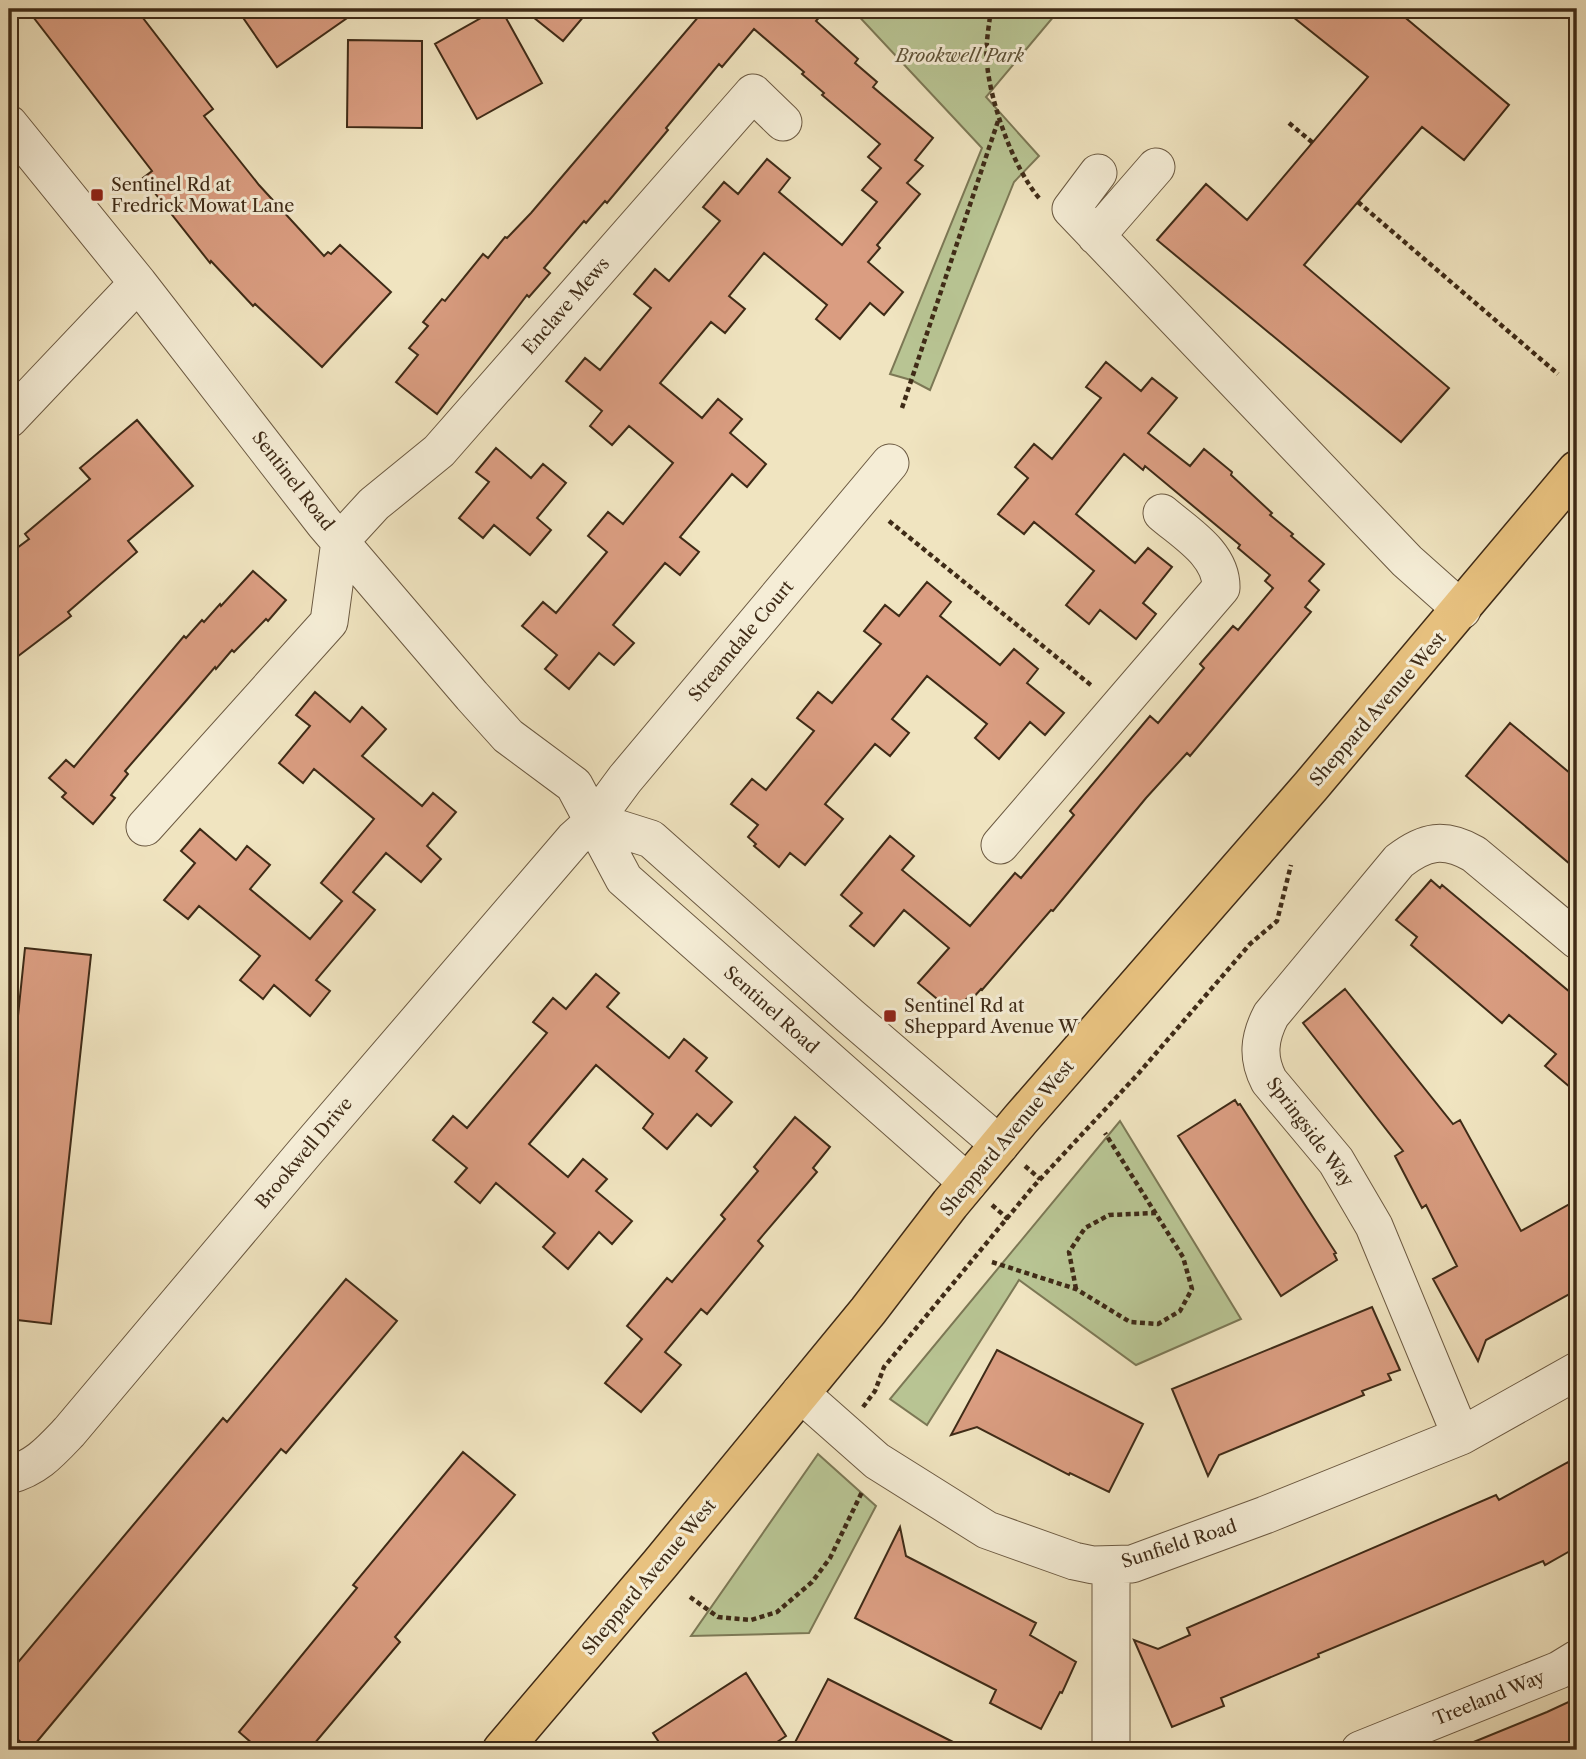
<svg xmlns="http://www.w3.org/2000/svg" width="1586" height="1759" font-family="'Libre Caslon Text',serif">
<rect width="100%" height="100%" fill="#f0e4c0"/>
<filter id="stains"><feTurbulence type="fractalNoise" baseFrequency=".00286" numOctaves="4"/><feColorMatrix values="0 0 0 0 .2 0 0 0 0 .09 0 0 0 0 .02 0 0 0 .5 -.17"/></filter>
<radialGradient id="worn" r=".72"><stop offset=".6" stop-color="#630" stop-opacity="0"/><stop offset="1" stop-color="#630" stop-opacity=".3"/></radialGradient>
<path fill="#b8c493" stroke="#7c7855" stroke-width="2" d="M852,9H1060L986,97L1039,156L1014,182L930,390L911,380L890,374L982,148Z
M1120,1121L1241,1319L1136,1365L1019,1280L927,1425L890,1399Z
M818,1454L876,1506L809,1633L691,1636Z"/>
<path fill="#da9d81" stroke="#3f2b17" stroke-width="2" d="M27,9H136L213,109L204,116L259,185L324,256L328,252L331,254L340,245L391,292L322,367L255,304L253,306L211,261L210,263L143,178L152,171Z
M237,9H360L277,67Z
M497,9H501L542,83L477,119L435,44Z
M523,9H590L563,41Z
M705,9H826L816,21L858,59L855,63L877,82L873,87L933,138L915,160L923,166L907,183L920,194L877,245L880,248L868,262L903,292L884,315L870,303L840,339L816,319L827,305L764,253L729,296L745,309L725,333L711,322L660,383L702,418L718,399L742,419L730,433L766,464L747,487L732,474L680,537L699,552L680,575L665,563L613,625L634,643L614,665L599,653L569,689L545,669L557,655L522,626L543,602L556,613L607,552L588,536L608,512L623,524L673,463L629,426L612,445L590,426L602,411L566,381L585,358L600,370L651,308L634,294L655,269L669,281L720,221L703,207L724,182L738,194L767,159L790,178L779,192L842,245L877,202L862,190L881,168L868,157L880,144L822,95L824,93L802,74L804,72L754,29L722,67L719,64L666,128L668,130L607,203L605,201L586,223L584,221L544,268L550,273L529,297L527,295L437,414L396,382L418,355L409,348L428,326L423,322L442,299L445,301L483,254L488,258L505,237L507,238L531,213Z
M1283,9H1395L1509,105L1464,160L1422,127L1304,265L1449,388L1401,442L1157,240L1206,184L1247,220L1368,77Z
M348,40L422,41V128L347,127Z
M1106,362L1141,391L1152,378L1177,398L1148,433L1190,466L1204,449L1232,472L1231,475L1272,513L1270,515L1293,534L1291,536L1324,564L1309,581L1319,590L1305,607L1311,612L1190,756L1187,753L1146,798L1053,911L1051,910L982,990L981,989L972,999L969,996L954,1013L918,983L949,948L904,910L874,946L850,926L862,913L841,895L890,836L914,856L902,870L970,926L1015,873L1021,878L1074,815L1070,811L1150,716L1158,723L1204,668L1200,664L1233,626L1238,630L1273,588L1265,581L1270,575L1238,548L1240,545L1145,466L1143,470L1124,454L1076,514L1135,563L1148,548L1172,567L1143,603L1156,614L1136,639L1100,610L1089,624L1066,605L1094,571L1034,522L1024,534L998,514L1028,478L1015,467L1034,444L1052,459L1101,398L1086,387Z
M137,420L193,486L128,541L137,552L68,612L71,616L9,663V554L29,539L25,534L90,479L80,468Z
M496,448L531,478L543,464L566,483L537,518L551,530L530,555L494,525L483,538L459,518L489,482L476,472Z
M253,571L286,600L268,621L266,619L234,652L232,650L216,669L215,667L185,702L125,771L128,774L111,795L115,798L93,824L62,797L66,793L49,778L66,760L74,767L184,636L186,638L202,620L204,622L220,604L221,606Z
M927,582L951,602L940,616L1000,665L1014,649L1038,669L1027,683L1064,713L1045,735L1030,722L999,759L975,738L987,724L927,676L892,719L909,733L890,756L875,744L825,804L843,819L805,865L790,853L779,867L754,846L756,844L748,837L758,825L731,804L752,779L766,790L814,731L797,718L818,692L832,703L881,644L864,631L885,605L899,616Z
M315,692L350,722L362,707L372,716L386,729L362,756L422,806L433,793L456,812L427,846L441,859L421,882L386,853L353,892L375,910L316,980L330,991L310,1016L274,985L263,999L240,980L260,956L199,906L188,919L164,900L195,863L181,851L200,829L236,860L247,846L270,865L250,889L310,939L342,901L321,883L374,819L314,769L303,783L279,763L310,726L296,715Z
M1510,723L1577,779V870L1466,776Z
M1431,880L1440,888L1442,885L1577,998V1093L1545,1066L1556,1054L1509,1015L1502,1023L1411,945L1417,937L1396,920Z
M25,948L91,955L51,1324L9,1319V1103Z
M596,974L619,993L607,1007L669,1058L684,1039L707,1058L696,1071L732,1102L711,1126L697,1114L667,1149L643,1128L653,1114L596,1065L529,1144L568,1177L583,1159L607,1179L596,1191L632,1221L612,1244L599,1232L568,1269L543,1247L555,1233L496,1183L480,1203L455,1182L467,1168L433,1140L453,1116L467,1128L547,1033L533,1022L553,998L566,1009Z
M1345,989L1453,1124L1460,1120L1521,1231L1577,1200V1290L1486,1340L1478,1361L1433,1279L1457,1266L1426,1205L1422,1208L1395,1156L1403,1151L1303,1023Z
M1235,1100L1238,1105L1240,1104L1336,1253L1334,1254L1337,1260L1281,1296L1178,1136Z
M795,1117L830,1147L813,1168L817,1172L758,1241L763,1246L707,1314L701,1309L665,1352L681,1365L641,1412L605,1383L642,1339L627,1326L667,1278L672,1282L725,1219L721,1215L758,1171L754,1167Z
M346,1279L397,1321L286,1453L281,1449L30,1750L9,1732V1673L223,1418L227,1422Z
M1372,1307L1400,1370L1388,1374L1391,1380L1362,1391L1364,1395L1219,1455L1208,1476L1172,1389Z
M997,1350L1143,1424L1109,1492L1070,1473L1069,1475L977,1427L951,1435Z
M463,1452L515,1495L395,1637L400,1642L309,1750H260L239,1732L357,1588L353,1585Z
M1568,1462L1577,1479V1547L1545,1565L1543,1561L1318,1654L1319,1657L1221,1698L1224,1706L1172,1727L1134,1640L1158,1649L1190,1635L1187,1628L1496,1495L1499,1500Z
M900,1527L906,1556L1036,1623L1030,1635L1076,1662L1062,1693L1060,1692L1041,1729L990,1703L996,1690L855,1618Z
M746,1673L786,1736L765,1750H664L653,1733Z
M828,1679L969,1750H791Z
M1577,1698V1750H1454L1547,1712Z"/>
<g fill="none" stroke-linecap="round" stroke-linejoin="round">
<defs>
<path id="minor" d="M9,124L138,283L324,523L472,696L508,736L574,785L624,879L968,1183
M1098,173L1071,209L1407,561L1462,610
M1096,236L1156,167
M9,419L138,283
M594,821L651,839L850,1016L1000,1145
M145,827L329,622L340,541L374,504L439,451L753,93L783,122
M1000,845L1221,588C1222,554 1185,533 1162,513
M800,1393L877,1461L987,1530L1074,1561L1093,1565L1132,1564L1265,1515L1461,1436L1577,1371
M1461,1436L1374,1226L1336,1161L1269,1081C1257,1058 1259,1038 1271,1015L1399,861C1425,841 1444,837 1474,854L1577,940
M9,1475C36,1468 50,1452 69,1432L305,1152L574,839L594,821L625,779L890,463
M1111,1566V1750
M1360,1750L1559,1670L1577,1659"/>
<path id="major" d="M502,1750L660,1564L868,1311L950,1204L1020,1120L1311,786L1577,470"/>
</defs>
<use href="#minor" stroke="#6b5941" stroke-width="39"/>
<use href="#major" stroke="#3f2b17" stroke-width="41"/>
<path stroke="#3f2b17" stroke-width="4.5" stroke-dasharray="5 3.5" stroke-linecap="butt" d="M991,9C989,26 985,46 987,63C990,102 1014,170 1040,199
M990,18L1000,9
M1289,123L1313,143
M1358,202L1558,374
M902,408L998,121
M889,521L1092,686
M1025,1166L1040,1179
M992,1205L1008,1219
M992,1262L1076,1289L1130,1322L1158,1324L1180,1311L1192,1289L1183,1257L1105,1133
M1076,1289L1069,1252L1085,1228L1109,1215L1156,1213
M863,1407L875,1391L884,1367L1032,1188L1138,1074L1250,944L1277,921L1291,865
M690,1597L718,1617L751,1620L777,1612L812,1582L830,1558L862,1492"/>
<use href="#minor" stroke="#f5edd6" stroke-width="37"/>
<use href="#major" stroke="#e8c280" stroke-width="38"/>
</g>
<g fill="#8f2418" stroke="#f5edd6" stroke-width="2.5">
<rect x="90" y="188" width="14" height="14" rx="3.5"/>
<rect x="883" y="1009" width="14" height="14" rx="3.5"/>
</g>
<g text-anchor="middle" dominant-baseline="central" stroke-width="6" stroke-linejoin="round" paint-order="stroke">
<g font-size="18" font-style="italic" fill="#5d5136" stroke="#f5edd6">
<text x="960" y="56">Brookwell Park</text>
</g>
<g font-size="18" fill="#3f2b17" stroke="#f5edd6" text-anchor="start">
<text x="111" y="185">Sentinel Rd at<tspan x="111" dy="21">Fredrick Mowat Lane</tspan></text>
<text x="904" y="1006">Sentinel Rd at<tspan x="904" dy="21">Sheppard Avenue W</tspan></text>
</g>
<g font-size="18" fill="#3f2b17" stroke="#f5edd6">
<text transform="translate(566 306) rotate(-49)">Enclave Mews</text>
<text transform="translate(293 481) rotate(52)">Sentinel Road</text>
<text transform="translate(741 641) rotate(-50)">Streamdale Court</text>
<text transform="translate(1378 709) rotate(-49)">Sheppard Avenue West</text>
<text transform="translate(771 1010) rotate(42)">Sentinel Road</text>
<text transform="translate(1310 1132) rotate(53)">Springside Way</text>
<text transform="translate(1007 1138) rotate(-50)">Sheppard Avenue West</text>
<text transform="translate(304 1153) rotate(-50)">Brookwell Drive</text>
<text transform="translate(1179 1544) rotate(-18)">Sunfield Road</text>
<text transform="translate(649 1577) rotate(-50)">Sheppard Avenue West</text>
<text transform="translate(1489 1698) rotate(-22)">Treeland Way</text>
</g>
</g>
<rect width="1586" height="1759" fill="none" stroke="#f0e4c0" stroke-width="35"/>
<rect x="10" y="10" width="1565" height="1738" fill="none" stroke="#3f2b17" stroke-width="3.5"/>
<rect x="18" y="18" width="1551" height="1724" fill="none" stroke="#3f2b17" stroke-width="2"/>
<rect width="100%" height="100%" filter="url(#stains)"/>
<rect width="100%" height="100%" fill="url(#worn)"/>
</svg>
